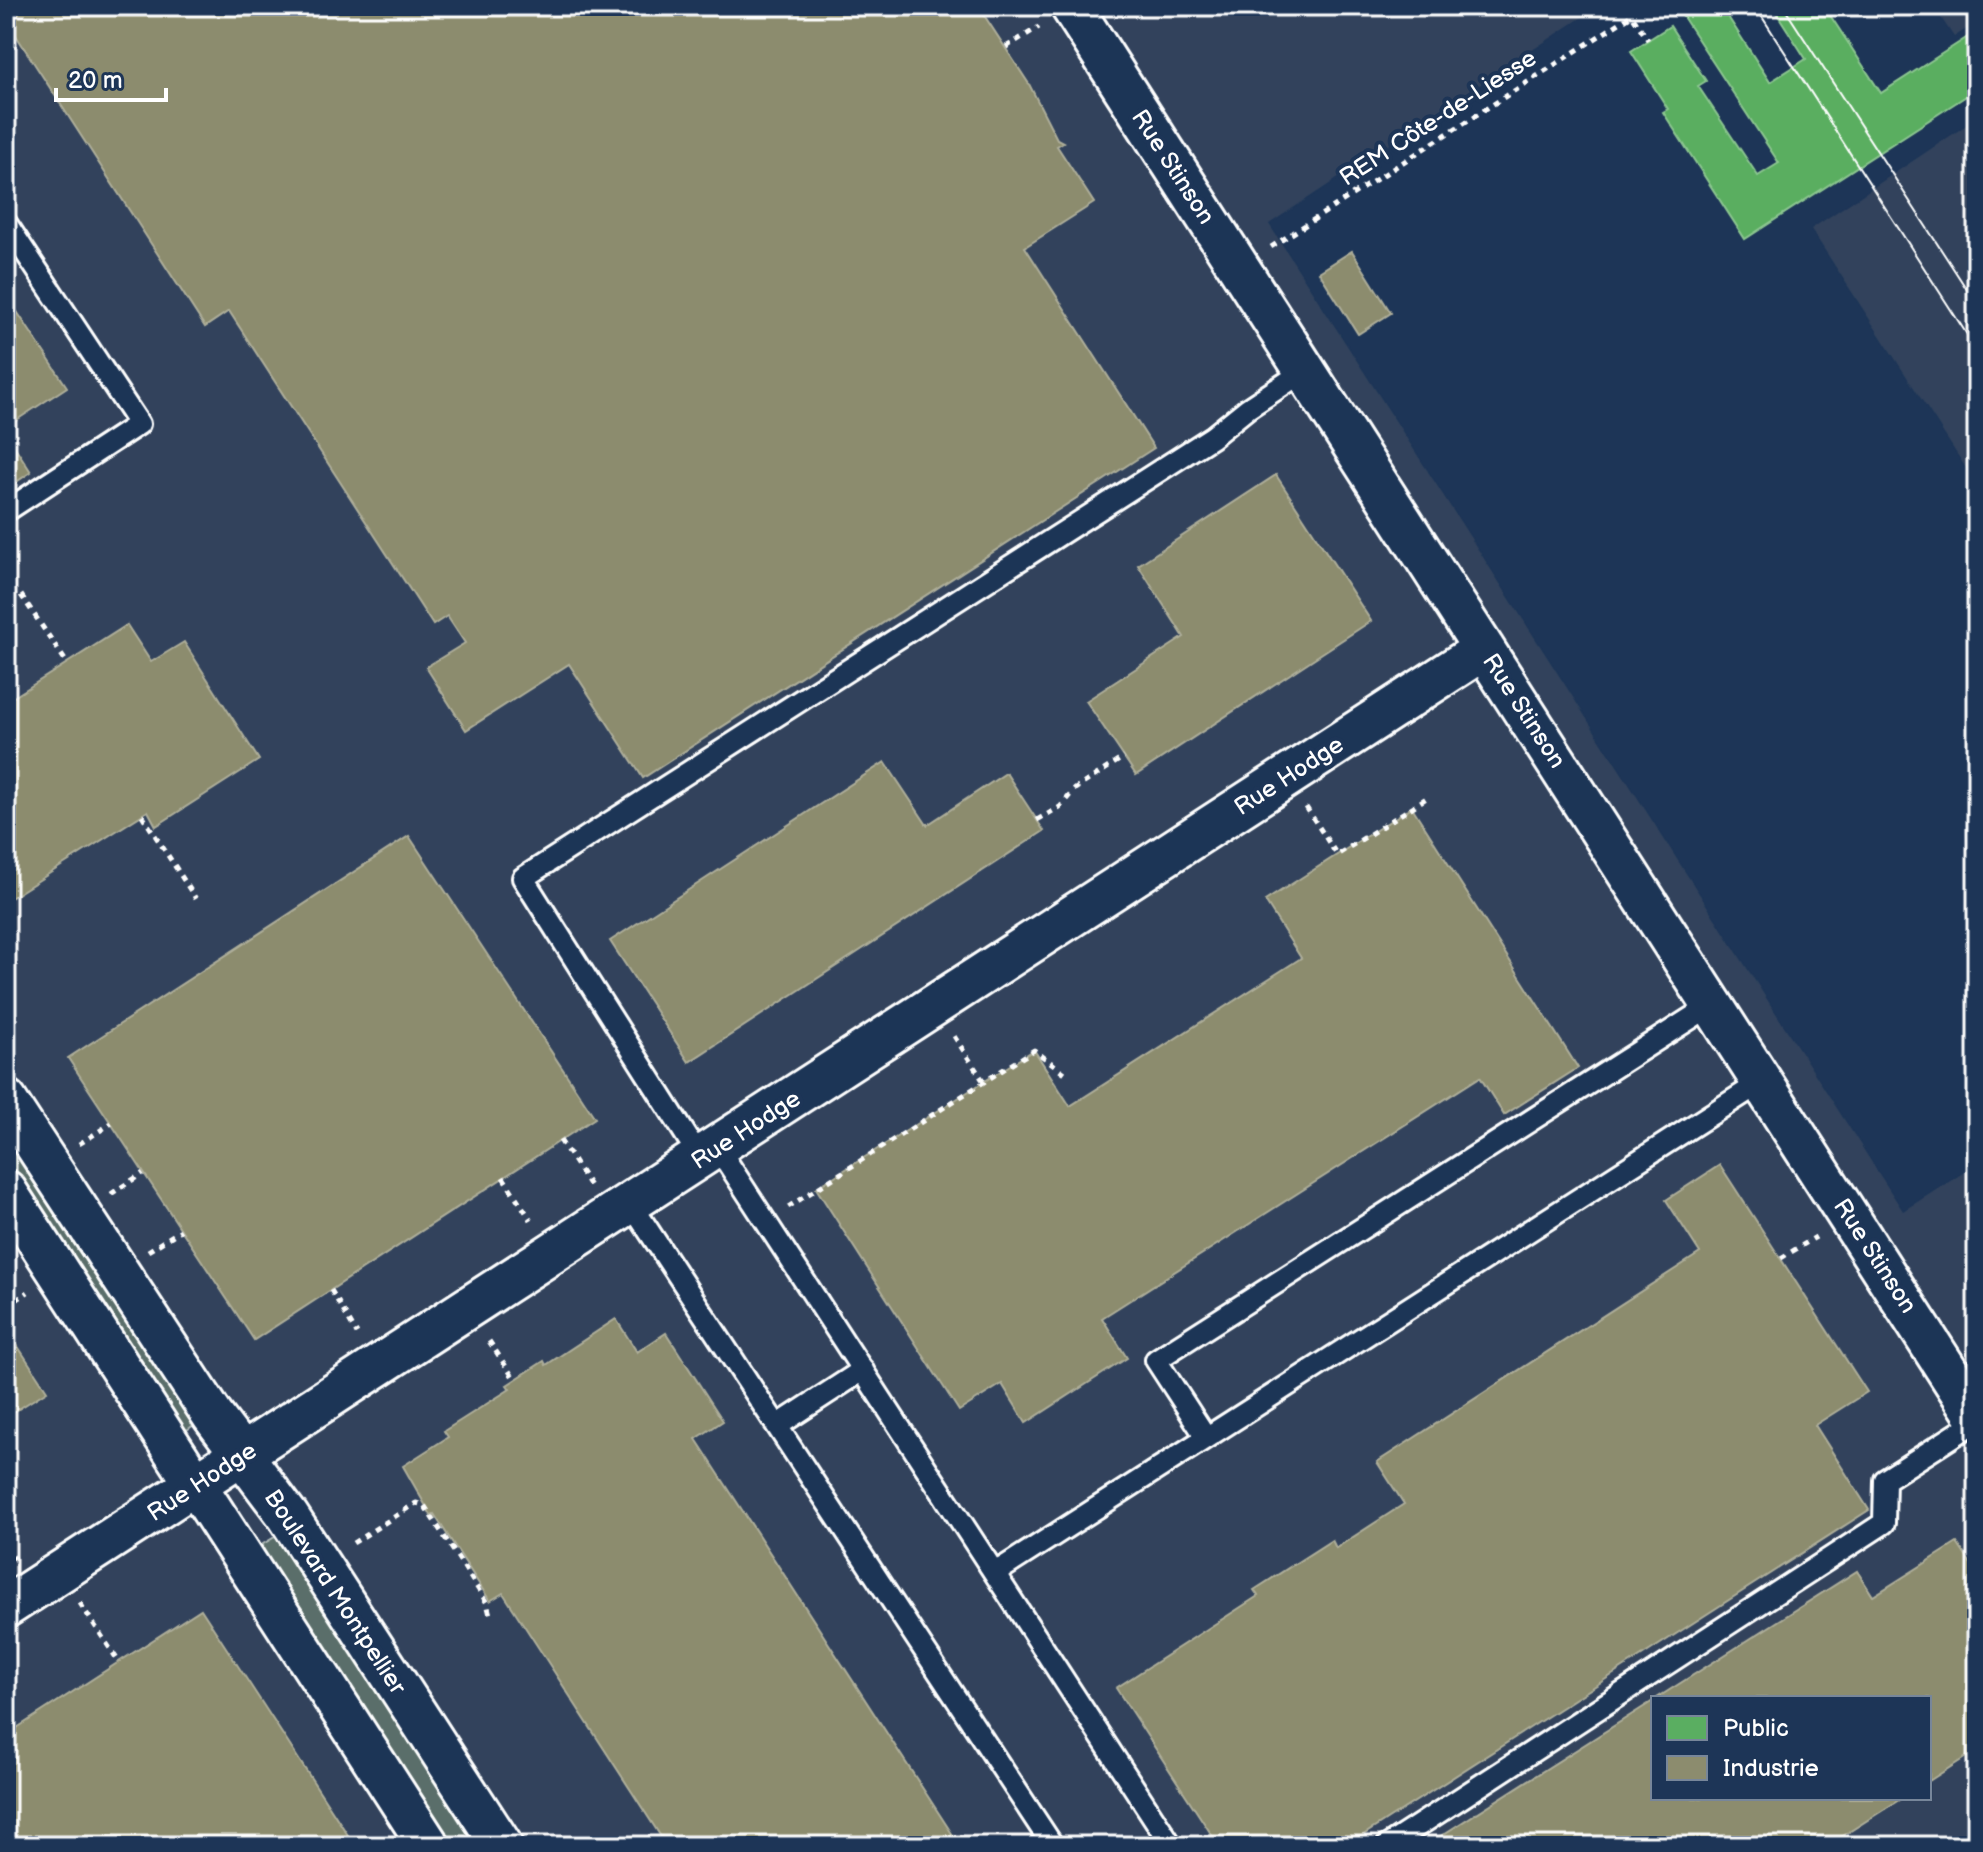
<svg xmlns="http://www.w3.org/2000/svg" width="1983" height="1852" font-family="'Balsamiq Sans',sans-serif">
<rect width="100%" height="100%" fill="#1d3557"/>
<filter id="ink" filterUnits="userSpaceOnUse"><feTurbulence type="fractalNoise" baseFrequency=".0125" numOctaves="2"/><feDisplacementMap in="SourceGraphic" scale="16" xChannelSelector="R" yChannelSelector="G"/><feConvolveMatrix kernelMatrix="1 2 1 2 8 2 1 2 1" color-interpolation-filters="sRGB"/></filter>
<g filter="url(#ink)">
<path fill="#30425c" fill-rule="evenodd" d="M6,6H1599L1269,224L1903,1211L1977,1164V1846H6ZM1653,1698H1929V1798H1653Z
M1933,6H1977V22L1954,37Z
M1977,118V485L1811,229Z"/>
<path fill="#5a6e6a" stroke="#acb6b4" stroke-width="2" d="M6,1124L196,1418L194,1425L184,1432L172,1425L6,1170Z
M275,1537L283,1542L479,1846H450L264,1558L263,1544Z"/>
<path fill="#5aae61" stroke="#8cc690" stroke-width="2" d="M1676,6H1721L1770,82L1806,59L1772,6H1824L1881,93L1977,31V89L1745,239L1663,112L1668,109L1631,51L1670,26L1706,81L1698,86L1758,176L1779,163Z"/>
<path fill="#8c8c6e" stroke="#aeae9a" stroke-width="2" d="M6,6H978L1029,84L1057,139L1063,142L1057,146L1094,203L1025,247L1154,448L643,778L569,664L466,730L426,667L465,643L447,616L433,625L229,311L205,327L6,20Z
M1352,251L1391,313L1358,334L1319,272Z
M6,295L67,387L6,427Z
M6,433L31,472L6,489Z
M1276,475L1371,621L1136,775L1086,701L1184,637L1138,565Z
M127,625L151,662L184,642L259,760L156,826L148,811L6,901V702Z
M885,762L927,825L1006,773L1044,831L689,1062L610,941Z
M1412,807L1578,1068L1504,1115L1480,1077L1102,1318L1127,1358L1026,1423L1002,1384L959,1411L816,1188L1034,1050L1070,1106L1301,958L1265,901Z
M409,836L595,1118L254,1340L68,1058Z
M1720,1165L1867,1392L1815,1425L1869,1510L1346,1846H1219L1116,1688L1258,1596L1254,1590L1332,1540L1336,1548L1404,1504L1377,1462L1700,1253L1666,1200Z
M616,1319L637,1352L666,1333L723,1421L696,1439L960,1846H667L503,1593L490,1601L434,1514L431,1515L403,1466L448,1437L444,1431L510,1389L507,1385L544,1361L546,1365Z
M6,1328L47,1391L6,1417Z
M1957,1543L1977,1573V1750L1929,1781V1698H1657L1857,1571L1873,1596Z
M201,1609L355,1846H6V1735Z
M1653,1701V1798H1902L1827,1846H1425Z"/>
<g fill="none" stroke-linecap="round" stroke-linejoin="round">
<defs>
<path id="lane" d="M6,223L139,424L6,511
M718,1148L1172,1846
M701,1159L523,878L1212,437L1248,408L1304,371
M631,1204L1053,1846
M777,1426L863,1370
M1206,1437L1156,1360L1713,1004
M995,1573L1763,1081
M1387,1846L1884,1523L1885,1480L1977,1421"/>
<path id="street" d="M1071,6L1977,1417
M6,1100L213,1416L288,1516L502,1846
M6,1191L429,1846
M6,1607L1484,649"/>
</defs>
<use href="#lane" stroke="#fff" stroke-width="26"/>
<use href="#street" stroke="#fff" stroke-width="46"/>
<path stroke="#fff" stroke-width="5" stroke-dasharray="6 6" stroke-linecap="butt" d="M1006,47L1039,27
M1271,247L1632,15L1648,40
M21,595L67,663
M1306,807L1337,855L1428,797
M142,815L196,899
M1037,820L1060,807L1075,789L1124,757
M954,1036L984,1082
M560,1140L590,1186
M79,1144L112,1123
M503,1177L531,1220
M111,1194L143,1173
M788,1207L1034,1050L1069,1076
M148,1251L181,1230
M1781,1258L1816,1237
M331,1290L357,1334
M6,1307L28,1292
M489,1341L515,1380
M353,1543L416,1503L424,1505L487,1603L491,1619
M6,1546L15,1559
M80,1603L119,1662"/>
<use href="#lane" stroke="#1d3557" stroke-width="20"/>
<use href="#street" stroke="#1d3557" stroke-width="40"/>
<path stroke="#fff" stroke-width="2" d="M1755,6L1977,350
M1783,6L1977,305"/>
</g>
</g>
<g text-anchor="middle" dominant-baseline="central" stroke-width="8" stroke-linejoin="round" paint-order="stroke">
<g font-size="24" fill="#fff" stroke="#1d3557">
<text transform="translate(1438 118) rotate(-33)">REM Côte-de-Liesse</text>
<text transform="translate(1173 167) rotate(57)">Rue Stinson</text>
<text transform="translate(1524 711) rotate(57)">Rue Stinson</text>
<text transform="translate(1289 776) rotate(-33)">Rue Hodge</text>
<text transform="translate(746 1130) rotate(-33)">Rue Hodge</text>
<text transform="translate(1875 1256) rotate(57)">Rue Stinson</text>
<text transform="translate(202 1482) rotate(-33)">Rue Hodge</text>
<text transform="translate(335 1592) rotate(57)">Boulevard Montpellier</text>
</g>
</g>
<rect width="1983" height="1852" fill="none" stroke="#1d3557" stroke-width="32"/>
<rect x="16" y="16" width="1951" height="1820" fill="none" stroke="#fff" stroke-width="3" filter="url(#ink)"/>
<rect x="1651" y="1696" width="280" height="104" fill="#1d3557" stroke="#77869a" stroke-width="2"/>
<rect x="1667" y="1716" width="40" height="24" fill="#5aae61" stroke="#77869a" stroke-width="2"/>
<text x="1723" y="1736" font-size="24" fill="#ffffff">Public</text>
<rect x="1667" y="1756" width="40" height="24" fill="#8c8c6e" stroke="#77869a" stroke-width="2"/>
<text x="1723" y="1776" font-size="24" fill="#ffffff">Industrie</text>
<path d="M56 88v12h110v-12" fill="none" stroke="#ffffff" stroke-width="4"/>
<text x="68" y="88" font-size="24" fill="#ffffff" stroke="#1d3557" stroke-width="6" paint-order="stroke">20 m</text>
</svg>
